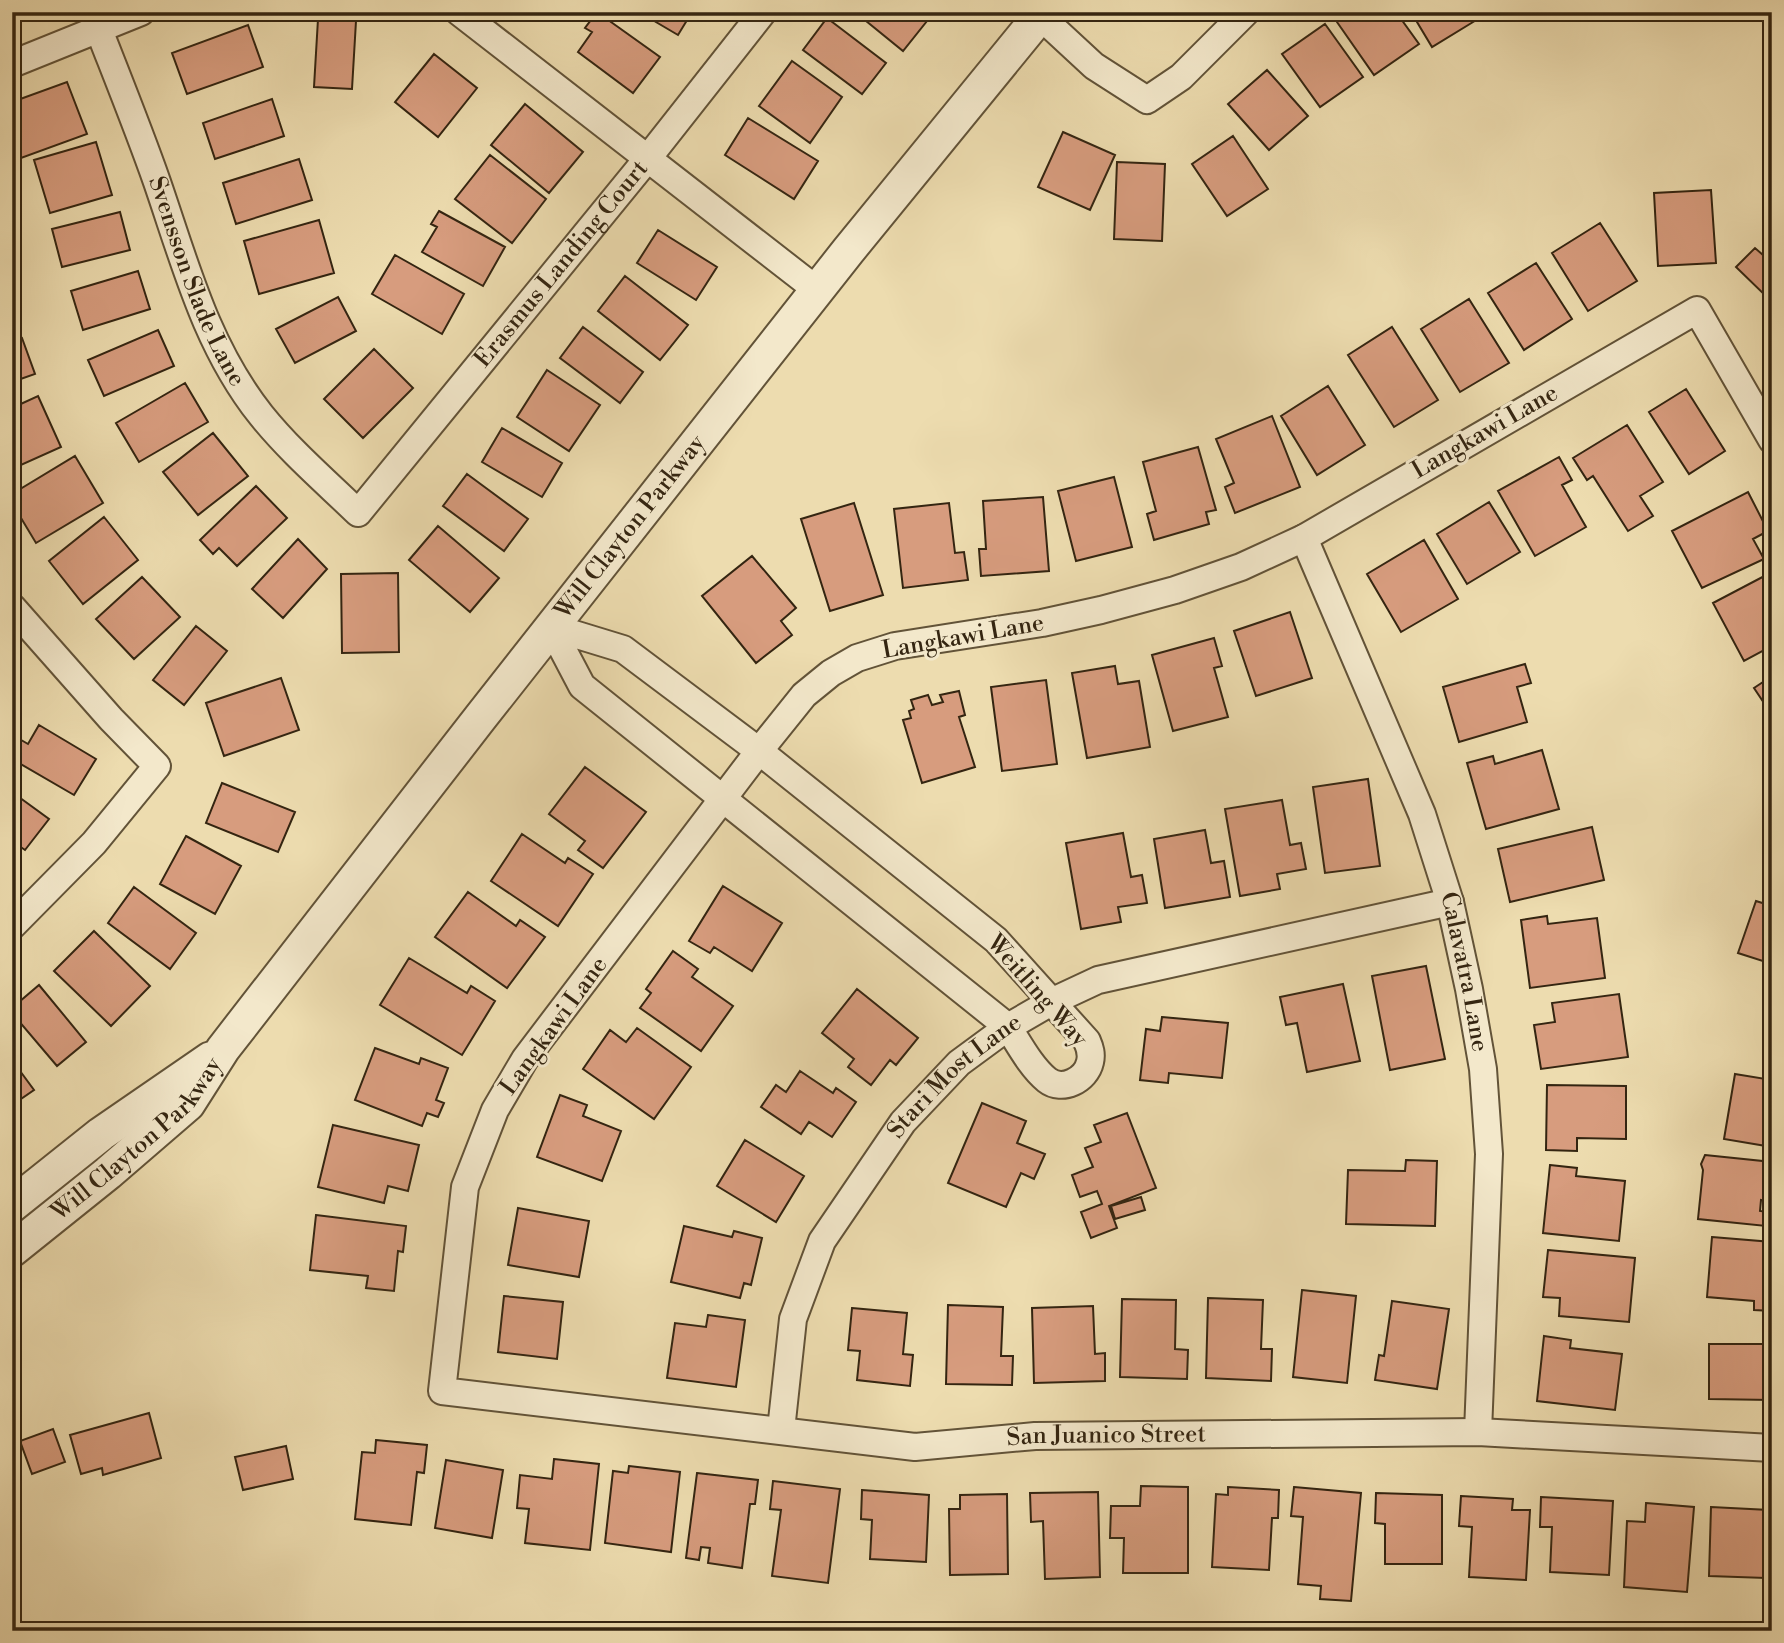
<svg xmlns="http://www.w3.org/2000/svg" width="1784" height="1643" font-family="'Libre Bodoni',serif">
<rect width="100%" height="100%" fill="#eddcaf"/>
<filter id="stains"><feTurbulence type="fractalNoise" baseFrequency=".00286" numOctaves="4"/><feColorMatrix values="0 0 0 0 .2 0 0 0 0 .09 0 0 0 0 .02 0 0 0 .5 -.17"/></filter>
<radialGradient id="worn" r=".72"><stop offset=".6" stop-color="#630" stop-opacity="0"/><stop offset="1" stop-color="#630" stop-opacity=".3"/></radialGradient>
<path fill="#9db9b6" stroke="#737e74" stroke-width="2" d="M117,1623L186,1630L281,1631H12V1628Z"/>
<path fill="#d79c7e" stroke="#342511" stroke-width="2" d="M12,12H38V13L12,21Z
M597,12L660,57L633,93L578,52L592,32L585,28Z
M639,12H692L678,35Z
M855,12H926L931,16L903,51Z
M1351,12H1396L1419,44L1374,75L1337,22Z
M1411,12H1474L1478,19L1432,47Z
M827,18L886,63L862,94L803,50Z
M318,19L356,21L352,89L314,87Z
M1325,24L1363,77L1320,107L1282,54Z
M248,25L263,67L187,94L172,53Z
M434,54L477,88L438,137L395,102Z
M792,61L842,97L810,143L759,106Z
M1267,70L1308,116L1269,150L1228,104Z
M67,82L87,134L21,158L12,136V102Z
M272,99L284,136L215,159L203,123Z
M525,104L583,152L549,193L491,145Z
M748,118L818,161L794,199L725,155Z
M1063,132L1115,155L1090,210L1038,187Z
M1233,136L1268,189L1227,216L1192,164Z
M96,142L112,195L50,213L34,160Z
M490,155L546,199L512,243L455,199Z
M299,159L312,200L236,224L223,183Z
M1117,162L1165,164L1162,241L1114,239Z
M1711,190L1716,263L1658,266L1654,193Z
M439,211L505,247L483,286L422,252L437,227L431,224Z
M120,212L130,250L62,267L52,229Z
M319,220L334,273L259,294L244,241Z
M1600,223L1637,281L1588,311L1552,253Z
M658,230L717,267L696,300L637,263Z
M1772,245V302L1736,267L1755,248L1763,255Z
M395,255L464,294L442,334L372,294Z
M1536,263L1572,319L1524,350L1488,293Z
M138,271L150,309L83,330L71,291Z
M625,276L688,325L660,360L598,311Z
M338,297L356,331L295,363L276,329Z
M1469,299L1509,363L1460,392L1421,329Z
M583,327L643,372L620,403L560,358Z
M1392,327L1438,400L1394,427L1348,355Z
M158,330L174,366L104,396L88,360Z
M22,338L35,374L12,382V341Z
M374,349L413,388L363,438L324,399Z
M547,370L600,405L569,451L517,417Z
M185,383L208,422L139,462L116,423Z
M1328,386L1365,445L1317,475L1281,416Z
M1686,389L1725,451L1689,474L1649,412Z
M38,396L61,447L12,469V408Z
M1272,416L1300,487L1235,513L1225,487L1234,483L1216,439Z
M1627,425L1663,482L1640,496L1653,516L1628,531L1593,476L1587,480L1573,458Z
M502,428L562,463L542,497L482,462Z
M213,433L248,476L198,515L163,472Z
M1198,447L1216,510L1206,512L1209,524L1154,540L1147,514L1156,511L1143,462Z
M75,456L103,503L36,543L12,503V494Z
M1559,457L1572,480L1562,485L1586,527L1535,556L1498,491Z
M467,474L528,519L504,551L443,506Z
M1114,477L1132,547L1076,561L1058,491Z
M256,486L287,518L237,566L219,548L213,554L200,540Z
M1748,492L1768,531L1753,539L1764,559L1702,588L1672,531Z
M1043,497L1049,571L981,576L979,549H986L983,501Z
M1489,502L1520,552L1467,584L1437,534Z
M854,503L883,595L830,611L801,519Z
M949,503L955,553L964,552L968,580L903,588L894,509Z
M104,517L138,560L83,604L49,561Z
M438,526L499,578L470,612L409,560Z
M298,539L327,569L283,618L252,589Z
M1424,540L1458,599L1401,632L1367,574Z
M752,556L796,608L781,621L792,635L756,663L702,596Z
M1772,572V646L1744,661L1713,603Z
M398,573L399,652L342,653L341,574Z
M142,577L180,617L134,659L96,619Z
M1290,612L1312,678L1256,696L1234,631Z
M196,626L227,651L184,705L153,680Z
M1214,638L1222,666L1214,668L1228,717L1173,731L1152,655Z
M1525,664L1531,683L1517,687L1527,722L1459,742L1443,687Z
M1115,666L1118,684L1139,681L1150,747L1087,758L1072,673Z
M1772,676V715L1754,688Z
M281,678L299,730L224,756L206,703Z
M1046,680L1057,764L1002,771L991,687Z
M959,691L965,715L959,717L975,767L922,783L903,720L911,718L909,711L914,709L911,700L928,695L932,705L943,702L940,695Z
M39,725L96,759L74,795L12,759V743L16,737L28,744Z
M1542,750L1559,809L1486,829L1467,763L1493,756L1495,764Z
M585,767L646,812L603,868L578,850L585,841L549,814Z
M1368,779L1380,866L1325,873L1313,787Z
M222,783L295,812L278,852L206,823Z
M12,792L49,819L25,850L12,841Z
M1282,800L1290,845L1301,843L1306,869L1277,874L1280,889L1240,896L1225,809Z
M1592,827L1604,880L1510,902L1498,849Z
M1205,830L1211,863L1224,861L1230,897L1165,908L1154,839Z
M1123,833L1131,877L1142,875L1147,903L1118,907L1121,922L1081,929L1066,843Z
M522,834L565,863L568,858L593,874L558,926L491,881Z
M186,836L241,866L215,914L160,884Z
M723,886L782,923L752,971L714,947L710,953L689,941Z
M134,887L196,933L170,969L108,923Z
M468,892L516,926L520,920L545,937L507,988L435,937Z
M1756,901L1772,906V964L1738,953Z
M1547,916L1548,924L1597,918L1605,978L1530,988L1521,920Z
M94,931L150,986L111,1026L54,971Z
M673,951L698,969L692,977L733,1006L701,1051L640,1008L651,993L646,989Z
M409,958L467,993L471,986L495,1001L462,1055L380,1005Z
M1426,966L1445,1059L1390,1070L1372,976Z
M1343,984L1360,1061L1307,1072L1297,1023L1286,1025L1280,997Z
M39,985L86,1042L57,1066L12,1013V1008Z
M857,989L918,1038L896,1065L890,1060L871,1085L848,1067L854,1059L822,1033Z
M1619,994L1628,1057L1541,1069L1534,1025L1555,1022L1552,1003Z
M1162,1017L1228,1023L1222,1078L1169,1073L1168,1083L1140,1080L1146,1029L1160,1031Z
M637,1028L691,1067L654,1119L583,1069L610,1030L626,1042Z
M375,1048L419,1064L421,1058L448,1068L436,1100L444,1103L438,1117L427,1113L422,1126L355,1100Z
M12,1060L34,1090L12,1105Z
M800,1071L833,1093L836,1088L856,1102L832,1137L809,1122L801,1134L761,1107L776,1085L786,1092Z
M1735,1074L1772,1080V1147L1724,1139Z
M1547,1085L1626,1086V1139L1577,1138V1151L1546,1150Z
M560,1095L587,1105L583,1116L621,1131L602,1181L537,1157Z
M982,1103L1026,1121L1017,1143L1045,1154L1034,1179L1021,1173L1006,1207L948,1183Z
M1127,1113L1156,1188L1109,1206L1117,1228L1091,1238L1081,1212L1102,1204L1097,1191L1080,1197L1072,1175L1093,1167L1085,1148L1101,1142L1094,1125Z
M333,1125L419,1145L408,1191L388,1186L384,1203L318,1187Z
M745,1140L804,1176L776,1222L717,1186Z
M1705,1155L1772,1162V1207L1766,1206V1201L1761,1200L1760,1211L1768,1212L1766,1226L1698,1219L1703,1170L1701,1164Z
M1406,1160L1437,1161L1435,1226L1346,1224L1348,1170L1405,1171Z
M1550,1165L1577,1168L1576,1176L1625,1181L1619,1241L1543,1233Z
M1141,1197L1145,1210L1115,1219L1111,1206Z
M518,1208L589,1221L579,1277L508,1265Z
M316,1215L406,1226L403,1252L398,1251L394,1291L366,1288L368,1276L310,1270Z
M684,1226L732,1237L734,1231L762,1238L751,1285L744,1283L740,1298L671,1282Z
M1712,1237L1772,1242V1311L1754,1310V1301L1707,1297Z
M1548,1250L1635,1258L1629,1322L1559,1316L1560,1298L1543,1297Z
M1302,1290L1356,1296L1347,1383L1293,1377Z
M504,1296L563,1302L557,1359L498,1352Z
M1208,1298L1263,1300L1261,1349H1272L1271,1381L1206,1378Z
M1122,1299L1176,1300L1175,1349L1188,1350L1187,1379L1120,1377Z
M1392,1301L1449,1309L1437,1389L1375,1380L1379,1355L1384,1356Z
M948,1305L1003,1307L1001,1356H1013L1012,1385L946,1384Z
M1093,1306L1095,1354L1105,1353V1381L1034,1383L1032,1308Z
M852,1308L907,1313L903,1354L913,1355L910,1386L857,1380L860,1351L848,1350Z
M708,1315L745,1320L736,1387L667,1378L675,1323L706,1327Z
M1544,1336L1571,1340L1570,1348L1622,1354L1615,1410L1537,1401Z
M1709,1344H1772V1400L1709,1399Z
M149,1413L161,1458L103,1475L102,1468L81,1474L70,1435Z
M53,1429L65,1462L32,1474L20,1441Z
M376,1440L427,1445L424,1473L417,1472L411,1525L355,1519L362,1452L375,1453Z
M286,1446L293,1479L243,1490L235,1457Z
M554,1459L599,1464L590,1550L525,1543L529,1509L517,1508L520,1475L552,1479Z
M446,1460L503,1470L492,1538L435,1528Z
M629,1466L680,1472L671,1552L605,1543L613,1471L628,1473Z
M697,1473L758,1480L755,1504H750L742,1568L708,1563L710,1548L701,1547L699,1560L686,1558Z
M773,1481L840,1489L828,1583L772,1576L781,1510L770,1509Z
M1141,1486L1188,1487V1573H1123L1124,1538H1110L1111,1506H1140Z
M1228,1487L1279,1490L1278,1518H1272L1269,1570L1212,1567L1216,1494L1228,1495Z
M1294,1487L1361,1493L1351,1601L1320,1599L1321,1586L1298,1584L1303,1517L1291,1516Z
M862,1490L929,1495L926,1562L870,1559L872,1520L861,1519Z
M1098,1492L1100,1577L1045,1579L1043,1521L1031,1522L1030,1493Z
M1376,1493L1442,1495V1564H1385V1524L1375,1523Z
M1007,1494L1008,1574L950,1575L949,1509H960V1495Z
M1461,1496L1513,1499L1512,1510H1530L1526,1580L1469,1577L1472,1527L1459,1526Z
M1541,1497L1613,1501L1609,1575L1550,1572L1552,1527H1540Z
M1646,1503L1694,1507L1687,1592L1624,1587L1627,1521L1645,1522Z
M1711,1507L1769,1510L1766,1578L1709,1576Z"/>
<g fill="none" stroke-linecap="round" stroke-linejoin="round">
<defs>
<g id="minor">
<path id="s1" d="M92,12C114,69 137,125 157,182C185,263 206,346 261,415C290,451 325,481 358,513L648,158L763,12"/>
<path d="M459,12L817,290"/>
<path d="M1040,16L1094,66L1147,100L1181,77L1246,12"/>
<path d="M12,64L141,12"/>
<path id="s2" d="M1772,440L1697,310L1304,538L1241,567L1175,590L1101,610L1042,623L895,646L857,658L831,673L804,695L759,751L525,1059L495,1110L465,1187L442,1391L915,1447L1035,1436L1478,1432L1772,1448"/>
<path id="s3" d="M1304,538L1422,814L1450,902L1469,989L1483,1069L1489,1154L1478,1432"/>
<path d="M12,607L111,719L157,766L94,843L12,926"/>
<path d="M551,627L623,649L759,751L996,940L1087,1041C1090,1048 1092,1054 1090,1062C1086,1080 1062,1092 1047,1080C1031,1067 1019,1044 1008,1027L582,686Z"/>
<path id="s4" d="M781,1430L793,1319L822,1241L903,1122L959,1063L1008,1027L1053,1001L1098,980L1450,902"/>
</g>
<g id="tertiary">
<path d="M12,1205L101,1134L210,1059"/>
<path id="s5" d="M12,1250L108,1173L188,1104L223,1049L480,718L848,251L1043,12"/>
</g>
</defs>
<use href="#minor" stroke="#625338" stroke-width="30"/>
<use href="#tertiary" stroke="#625338" stroke-width="37"/>
<use href="#minor" stroke="#f3e8cb" stroke-width="26"/>
<use href="#tertiary" stroke="#f3e8cb" stroke-width="33"/>
</g>
<g text-anchor="middle" dominant-baseline="central" stroke-width="6" stroke-linejoin="round" paint-order="stroke">
<g font-size="24" fill="#342511" stroke="#f3e8cb">
<text stroke="none"><textPath href="#s1" startOffset="898">Erasmus Landing Court</textPath></text>
<text stroke="none"><textPath href="#s1" startOffset="289">Svensson Slade Lane</textPath></text>
<text transform="translate(1485 432) rotate(-30)">Langkawi Lane</text>
<text stroke="none"><textPath href="#s5" startOffset="956">Will Clayton Parkway</textPath></text>
<text transform="translate(963 637) rotate(-10)">Langkawi Lane</text>
<text stroke="none"><textPath href="#s3" startOffset="464">Calavatra Lane</textPath></text>
<text transform="translate(1037 991) rotate(49)">Weitling Way</text>
<text transform="translate(554 1026) rotate(-54)">Langkawi Lane</text>
<text stroke="none"><textPath href="#s4" startOffset="408">Stari Most Lane</textPath></text>
<text stroke="none"><textPath href="#s5" startOffset="168">Will Clayton Parkway</textPath></text>
<text stroke="none"><textPath href="#s2" startOffset="2608">San Juanico Street</textPath></text>
</g>
</g>
<rect width="1784" height="1643" fill="none" stroke="#eddcaf" stroke-width="42"/>
<rect x="14" y="14" width="1756" height="1615" fill="none" stroke="#342511" stroke-width="3.5"/>
<rect x="21" y="21" width="1742" height="1601" fill="none" stroke="#342511" stroke-width="2"/>
<rect width="100%" height="100%" filter="url(#stains)"/>
<rect width="100%" height="100%" fill="url(#worn)"/>
</svg>
